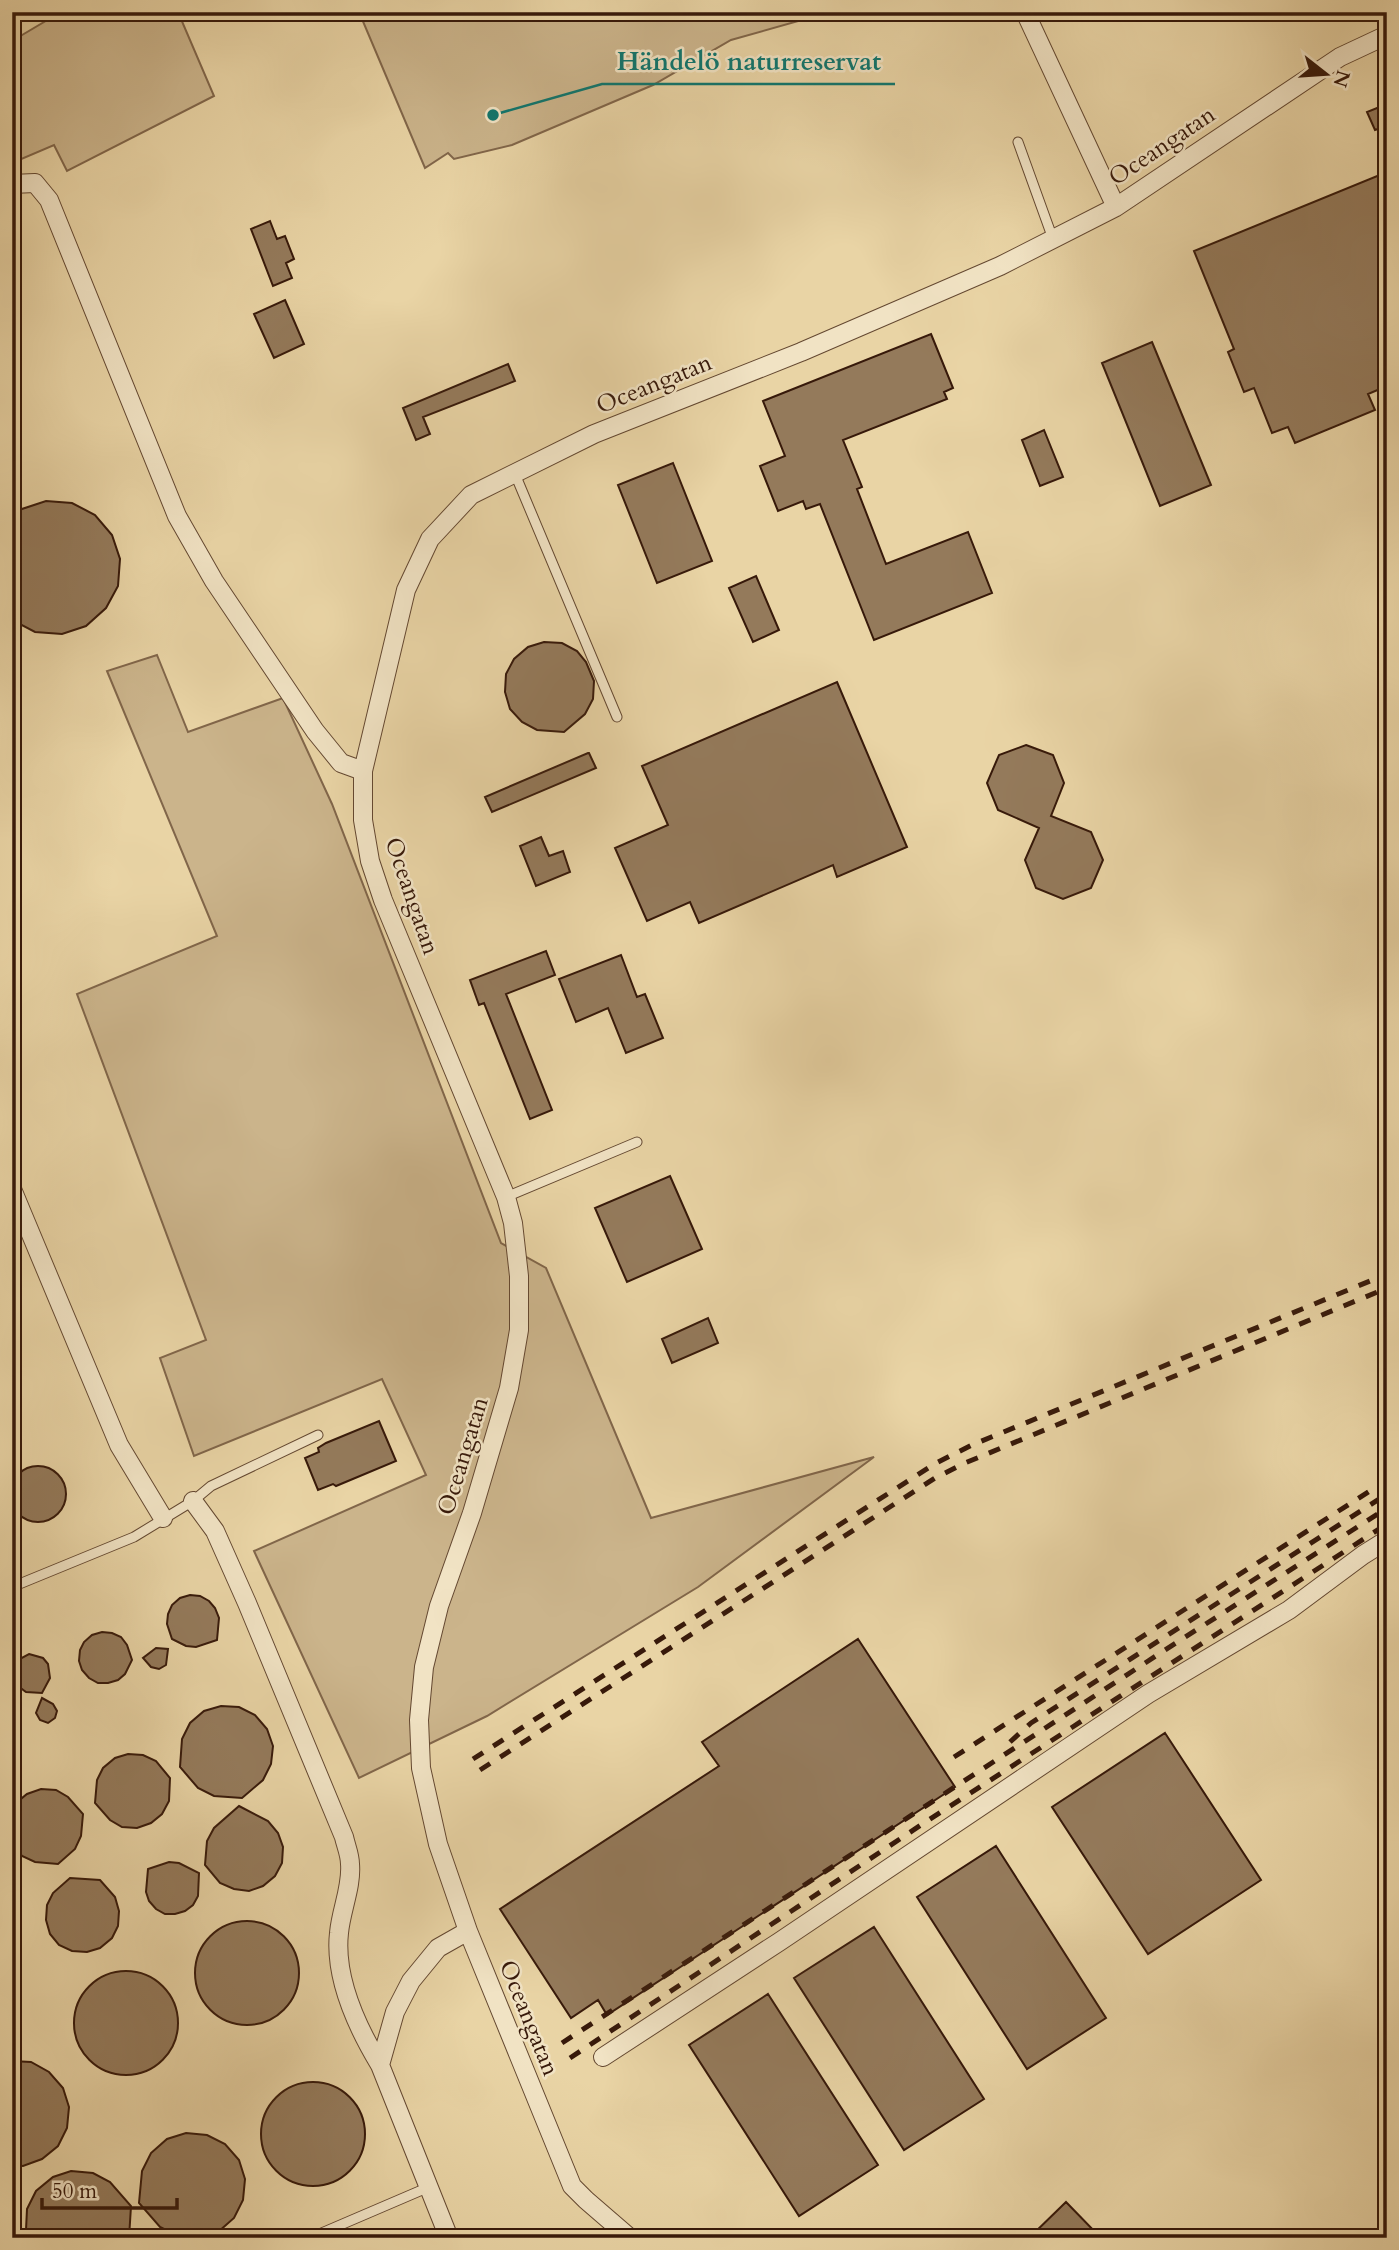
<svg xmlns="http://www.w3.org/2000/svg" width="1399" height="2250" font-family="Cardo,serif">
<rect width="100%" height="100%" fill="#e9d4a5"/>
<filter id="stains"><feTurbulence type="fractalNoise" baseFrequency=".00286" numOctaves="4"/><feColorMatrix values="0 0 0 0 .2 0 0 0 0 .09 0 0 0 0 .02 0 0 0 .5 -.17"/></filter>
<radialGradient id="worn" r=".72"><stop offset=".6" stop-color="#630" stop-opacity="0"/><stop offset="1" stop-color="#630" stop-opacity=".3"/></radialGradient>
<path fill="#cbb48b" stroke="#81664a" stroke-width="2" d="M61,12H178L214,96L67,171L54,145L12,163V41Z
M359,12H830L731,40L653,85L512,145L454,159L448,153L425,168Z
M157,655L188,732L283,698L332,804L501,1243L546,1268L651,1518L874,1457L698,1587L487,1716L359,1778L254,1551L426,1475L382,1379L194,1456L160,1358L206,1340L77,994L217,936L107,671Z"/>
<path fill="#947a5b" stroke="#37190a" stroke-width="2" d="M1387,104V126L1375,130L1367,112Z
M1387,172V386L1368,394L1375,410L1295,443L1288,427L1272,433L1254,388L1244,392L1228,352L1234,349L1194,251Z
M270,221L277,239L285,236L294,259L286,263L292,278L273,286L251,229Z
M285,300L304,344L274,358L254,314Z
M931,334L953,388L944,392L947,399L843,440L862,487L857,489L886,564L968,532L992,593L874,640L820,504L806,509L803,501L778,511L760,466L785,456L763,401Z
M1152,342L1211,485L1160,506L1102,363Z
M508,364L515,381L423,417L430,434L416,440L403,408Z
M1044,430L1063,477L1040,486L1022,440Z
M673,463L712,561L657,583L618,485Z
M46,501L72,503L95,515L112,535L120,559L118,586L106,608L86,626L62,634L35,632L12,620V517L22,509Z
M756,576L779,630L753,642L729,588Z
M544,642L562,643L577,651L586,662L594,681L593,699L585,714L564,732L537,730L522,722L510,709L505,692L506,674L514,659L528,647Z
M837,682L907,847L837,877L833,865L699,923L690,902L647,921L615,848L668,825L642,766Z
M1026,745L1053,755L1064,783L1051,816L1091,832L1103,860L1091,888L1063,899L1036,888L1025,860L1039,828L998,810L987,783L999,755Z
M588,753H589L596,768L492,812L485,797Z
M541,837L549,856L563,851L570,872L536,886L520,846Z
M546,951L555,975L506,994L552,1110L530,1119L484,1003L479,1005L470,980Z
M621,955L637,997L645,994L663,1038L626,1053L608,1008L576,1022L559,979Z
M670,1176L702,1249L627,1282L595,1208Z
M708,1318L718,1343L672,1363L662,1339Z
M379,1421L396,1461L336,1486L333,1484L318,1490L305,1458L319,1452L318,1448L326,1443Z
M10 1494a28 28 0 1 1 56 0a28 28 0 1 1-56 0Z
M190,1595L200,1596L209,1601L215,1608L219,1618L217,1640L196,1647L186,1646L172,1639L167,1624L168,1614L172,1605L180,1598Z
M102,1632L112,1633L121,1637L127,1645L132,1660L125,1674L118,1680L108,1683H98L89,1678L82,1670L79,1661L80,1650L84,1642L92,1635Z
M858,1639L955,1787L607,2015L598,2000L571,2018L500,1909L719,1766L702,1742Z
M156,1648L168,1649L166,1665L159,1669L151,1667L143,1658Z
M29,1654L43,1658L48,1664L50,1678L42,1693L26,1692L14,1683L12,1668L16,1661Z
M42,1698L53,1704L57,1711L55,1718L48,1723L40,1720L36,1713Z
M221,1706L239,1707L255,1715L267,1729L273,1746L271,1764L263,1780L242,1798L214,1796L198,1788L180,1767L182,1739L190,1723L204,1711Z
M1165,1733L1261,1880L1148,1954L1052,1807Z
M128,1754L143,1755L156,1761L170,1778L169,1801L162,1814L151,1823L137,1828L122,1827L110,1820L95,1803L97,1780L103,1768L115,1758Z
M41,1789L56,1790L68,1797L83,1814L81,1836L75,1849L58,1864L35,1862L22,1856L12,1844V1810L16,1803L27,1794Z
M239,1806L268,1821L278,1833L283,1847L282,1863L275,1876L263,1886L249,1891L234,1889L220,1883L205,1865L207,1841L214,1828Z
M996,1846L1106,2018L1027,2069L917,1897Z
M169,1862L179,1863L199,1873L198,1896L193,1905L185,1911L175,1914H165L156,1909L149,1901L146,1892L148,1869Z
M70,1878L100,1880L115,1897L119,1911L118,1926L112,1938L100,1948L87,1952L72,1951L59,1945L50,1934L46,1920L47,1905L53,1893Z
M195 1973a52 52 0 1 1 104 0a52 52 0 1 1-104 0Z
M874,1927L984,2099L904,2150L794,1978Z
M74 2023a52 52 0 1 1 104 0a52 52 0 1 1-104 0Z
M768,1994L878,2165L799,2216L689,2045Z
M12,2061L31,2062L49,2072L63,2088L69,2107L67,2128L58,2146L42,2159L23,2166L12,2165Z
M261 2134a52 52 0 1 1 104 0a52 52 0 1 1-104 0Z
M186,2133L207,2135L225,2144L239,2160L245,2179L243,2200L234,2218L218,2232L200,2238L178,2236L160,2227L139,2203L142,2171L151,2153L167,2139Z
M71,2171L93,2173L110,2182L131,2206L129,2238H28L26,2230L27,2209L36,2191L53,2177Z
M1066,2202L1101,2238H1029Z"/>
<g fill="none" stroke-linecap="round" stroke-linejoin="round">
<defs>
<path id="service" d="M1018,142L1053,239
M515,474L617,717
M506,1197L637,1142
M12,1587L134,1537L193,1501L211,1486L318,1435
M310,2238L429,2187"/>
<path id="minor" d="M1025,12L1116,207
M12,184L35,183L49,200L177,516L214,581L315,731L341,763L363,771
M12,1189L119,1445L163,1518
M193,1501L215,1531L247,1603L344,1837C346,1846 350,1855 350,1864C352,1887 341,1910 339,1933C334,1978 357,2027 380,2065
M603,2057L779,1942L1148,1694L1289,1610L1363,1555L1387,1540
M449,2238L380,2065L395,2012L411,1981L438,1948L468,1931
M630,2238L586,2200L572,2186L468,1931L438,1844L421,1768L419,1720L424,1667L439,1606L472,1513L509,1388L519,1330V1276L513,1223L506,1197L383,900L370,861L363,820V771L406,590L430,539L471,495L594,434L801,352L1000,266L1116,207L1340,57L1387,35"/>
</defs>
<use href="#service" stroke="#644831" stroke-width="11"/>
<use href="#minor" stroke="#644831" stroke-width="20"/>
<use href="#service" stroke="#f1e3c4" stroke-width="9"/>
<use href="#minor" stroke="#f1e3c4" stroke-width="18"/>
<path stroke="#37190a" stroke-width="5" stroke-dasharray="12 12" stroke-linecap="butt" d="M1010,1742L1031,1723L1387,1494
M954,1757L1387,1480
M473,1759L936,1463L972,1445L1387,1274
M480,1770L935,1478L965,1463L1387,1288
M562,2043L1165,1650L1387,1508
M570,2058L927,1821L1387,1524"/>
</g>
<g text-anchor="middle" dominant-baseline="central" stroke-width="5" stroke-linejoin="round" paint-order="stroke">
<g font-size="24" fill="#37190a" stroke="#f1e3c4">
<text transform="translate(1162 146) rotate(-34)">Oceangatan</text>
<text transform="translate(654 384) rotate(-22)">Oceangatan</text>
<text transform="translate(412 896) rotate(71)">Oceangatan</text>
<text transform="translate(463 1456) rotate(-73)">Oceangatan</text>
<text transform="translate(529 2018) rotate(68)">Oceangatan</text>
</g>
</g>
<path fill="none" stroke="#0f766e" stroke-width="2.5" d="M493 115L602 84H895"/>
<circle fill="#0f766e" stroke="#f1e3c4" stroke-width="2.5" cx="493" cy="115" r="7"/>
<g font-size="26" text-anchor="middle" font-weight="bold" fill="#0f766e" stroke="#f1e3c4" stroke-width="5" stroke-linejoin="round" paint-order="stroke">
<text x="749" y="70">Händelö naturreservat</text>
</g>
<rect width="1399" height="2250" fill="none" stroke="#e9d4a5" stroke-width="42"/>
<rect x="14" y="14" width="1371" height="2222" fill="none" stroke="#37190a" stroke-width="3.5"/>
<rect x="21" y="21" width="1357" height="2208" fill="none" stroke="#37190a" stroke-width="2"/>
<g transform="translate(1326 74) rotate(107)" stroke="#f1e3c4" stroke-width="5" paint-order="stroke">
<path d="M0-5L12 26L0 18L-12 26Z" fill="#37190a"/>
<text y="-10" font-size="19" font-weight="bold" text-anchor="middle" fill="#37190a">N</text>
</g>
<path d="M42 2198v10h135v-10" fill="none" stroke="#37190a" stroke-width="3.5"/>
<text x="52" y="2198" font-size="21" fill="#37190a" stroke="#f1e3c4" stroke-width="5" paint-order="stroke">50 m</text>
<rect width="100%" height="100%" filter="url(#stains)"/>
<rect width="100%" height="100%" fill="url(#worn)"/>
</svg>
